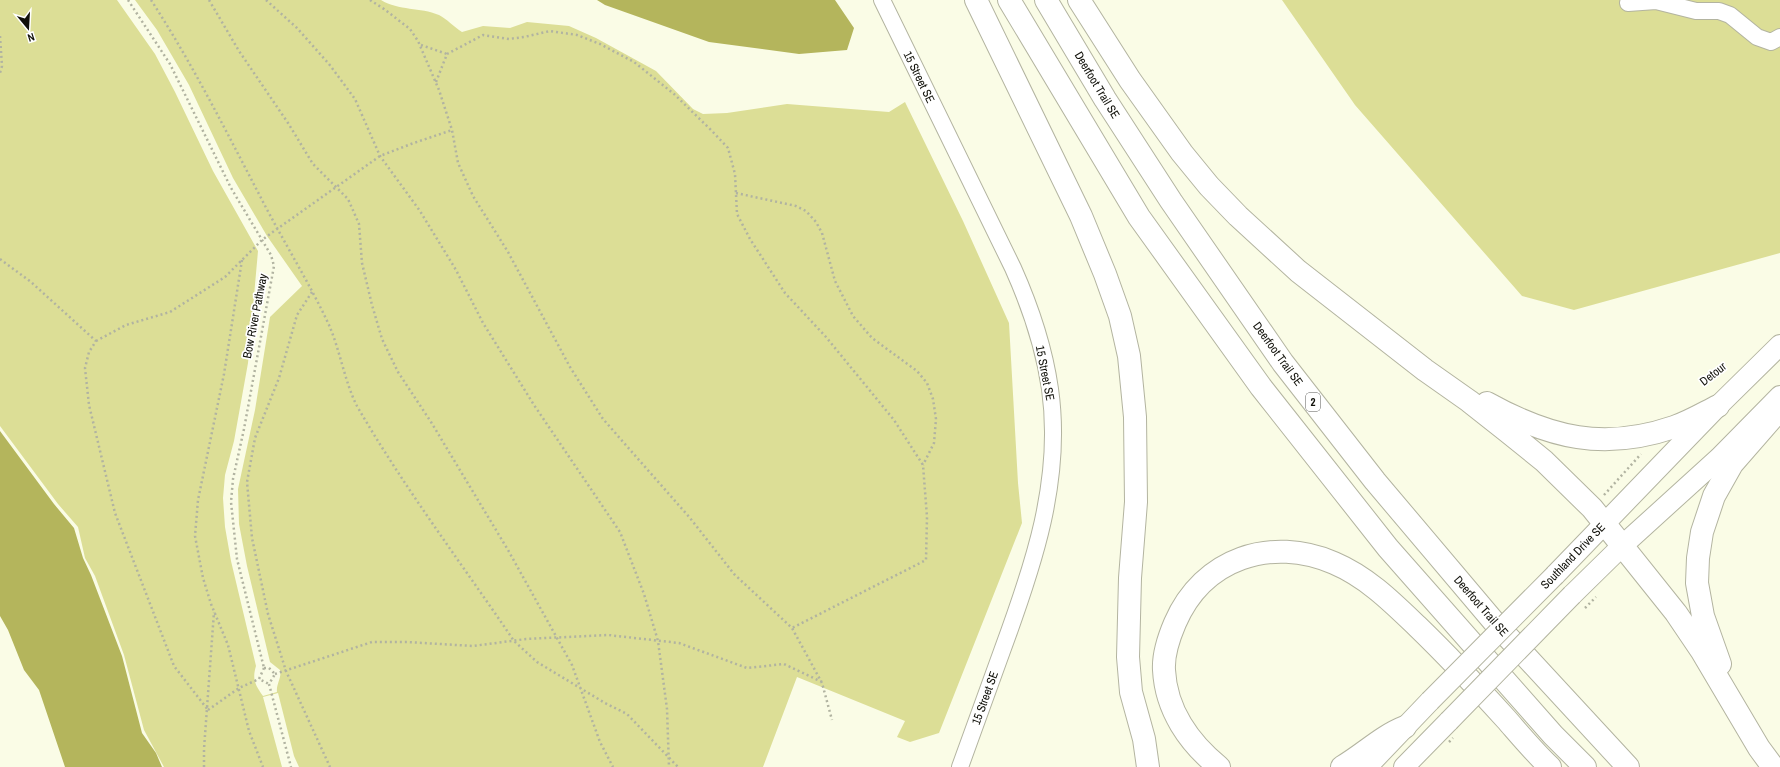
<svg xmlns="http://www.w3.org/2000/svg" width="1780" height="767" font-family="'Archivo Narrow',sans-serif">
<rect width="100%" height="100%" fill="#fafce6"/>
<path fill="#dcde96" d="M0,0H117L155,54L175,92L213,171L258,251L248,363L234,441L225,475L223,498L225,527L231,561L256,666C252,679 255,685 263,696L277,692C276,684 282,678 280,670L270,662L247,566L239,524L238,489L255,410L270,317L302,286L267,236L233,178L189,85L157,30L135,0H381C399,11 420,7 439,15C447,19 454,27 462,32L483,26L510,28L527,22L569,26L596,38L656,71L693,109L703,114L727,113L787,104L889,112L905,102L963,221L1009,323L1018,483L1022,523L939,733L910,742L897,737L905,721L797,677L763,767H299L294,756L278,693L263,697L282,767H164L144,730L124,655L95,576L85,558L78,527L58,504L0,426Z
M1282,0H1780V253L1574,310L1522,296L1355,105Z"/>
<path fill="#b4b55c" d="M597,0H835L854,28L847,50L799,54L709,42L605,5Z
M0,431L54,504L74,528L83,558L91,575L122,656L142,733L156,753L162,767H65L39,690L24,670L8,630L0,616Z"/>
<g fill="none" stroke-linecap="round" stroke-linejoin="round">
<defs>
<path id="minor" d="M882,0L1013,268C1030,306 1044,347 1050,389C1063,480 1033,567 1002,651C988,689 974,728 960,767
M1628,3L1656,1L1696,11H1719L1730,15L1757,37L1771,42L1780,37"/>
<path id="major" d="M1555,575L1718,406L1780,345
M1572,595L1622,546L1719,458L1780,396
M1367,767L1430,701
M1404,767L1449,721"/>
<path id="highway" d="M976,0L1081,216L1105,274L1120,316L1129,356L1135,417L1136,502L1130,578L1128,657L1131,692L1144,739L1148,767
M1009,0L1139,217L1261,387L1388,548L1553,735L1585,767
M1046,0L1105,99L1171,201L1283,363L1375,481L1495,623L1628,767
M1079,0L1130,80L1182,153L1209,186L1238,216L1298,271L1425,370L1469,401L1507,431L1544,461L1592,508L1676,613L1701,650L1759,748L1773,767
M1487,403C1550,438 1604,451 1674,427C1689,422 1704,413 1718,406
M1720,664L1703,616L1697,583L1698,558L1702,532L1714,496L1732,464L1780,409
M1219,767C1189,743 1166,710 1164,670C1163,654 1169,637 1175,623C1203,558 1271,536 1334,563C1367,577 1392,602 1417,626C1448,656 1477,687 1506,719C1520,735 1534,752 1550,767
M1342,767C1364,754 1382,736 1405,727"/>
</defs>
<use href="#minor" stroke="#b3b4a0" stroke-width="18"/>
<use href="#major" stroke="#b3b4a0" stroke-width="22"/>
<use href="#highway" stroke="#b3b4a0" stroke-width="24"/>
<path stroke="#b1b3a1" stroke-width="2.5" stroke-dasharray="2 3" stroke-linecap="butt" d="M128,0L170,64L231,188L271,255L274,266L244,429L233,479L231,502L237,559L264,668
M151,0C192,63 226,131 261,198C283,241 309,282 329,325C340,350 345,383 357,406C403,486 462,564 514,641L537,662L605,703L627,714L678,767
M209,0L239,51L288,123L313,164L348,199L359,224L362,263L372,305L382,339L398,372L431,422L508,550L572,665L600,742L613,767
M266,0L297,28L329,64L355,99L380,156L420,211L456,270L483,323L534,405L620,532L644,594L658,641L667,709L669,767
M370,0L384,9L410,29L418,41L439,90L452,130L458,163L473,196L508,252L570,367L603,419L690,518L734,574L792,628L822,683L832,720
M0,36L2,66L0,73
M421,45L447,54
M436,82L447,54L483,35L509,39L524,37L550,31L577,35L600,44L634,62L674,94L712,131L728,148L735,174L737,214L750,239L785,293L826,337L894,420L923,465L927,517L926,560L792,628
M736,193L796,206L806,211L816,222L822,233L835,281L853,316L872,338L917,371L927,383L933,399L936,419L934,443L923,465
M0,259L31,282L96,341L89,352L85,368L89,405L115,513L174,666L208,710
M242,260L224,374L198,500L195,536L203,578L211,604L228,645L249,731L263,767
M312,292L297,315L279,378L255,438L247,482L252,538L268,614L286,671L330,767
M96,341L126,325L170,312L225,277L262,240L277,229L380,156L411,144L452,130
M1604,495L1641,454
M264,668H269L275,674L269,684
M264,668L259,679L269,684
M275,674L372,642H407L473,646L526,639L608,635L679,643L747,668L784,664L822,682
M269,684L291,767
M208,710L239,688L259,679
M204,767V749L214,612"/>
<use href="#minor" stroke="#fff" stroke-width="16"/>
<use href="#major" stroke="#fff" stroke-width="20"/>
<use href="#highway" stroke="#fff" stroke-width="22"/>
<defs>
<path id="major-bridge" d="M1430,701L1555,575
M1449,721L1572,595"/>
</defs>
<use href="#major-bridge" stroke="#b3b4a0" stroke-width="22" stroke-linecap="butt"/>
<path stroke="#b1b3a1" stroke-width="2.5" stroke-dasharray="2 3" stroke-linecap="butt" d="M1585,608L1596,597
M1449,742L1453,738"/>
<use href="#major-bridge" stroke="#fff" stroke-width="20"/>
</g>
<g text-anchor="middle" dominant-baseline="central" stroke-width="3.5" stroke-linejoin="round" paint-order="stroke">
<rect fill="#fff" stroke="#585854" stroke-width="1" x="1306" y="393" width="14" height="18" rx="3"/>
<g font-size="11" font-weight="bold" fill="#11110a">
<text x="1313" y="402">2</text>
</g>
<g font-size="12" fill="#11110a" stroke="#fff">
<text transform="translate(919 77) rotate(64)">15 Street SE</text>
<text transform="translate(1097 85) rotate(59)">Deerfoot Trail SE</text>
<text transform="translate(255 316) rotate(-79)">Bow River Pathway</text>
<text transform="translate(1278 354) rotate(54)">Deerfoot Trail SE</text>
<text transform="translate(1045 373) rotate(79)">15 Street SE</text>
<text transform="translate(1713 374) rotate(-38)">Detour</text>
<text transform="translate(1573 556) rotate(-46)">Southland Drive SE</text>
<text transform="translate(1481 606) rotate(49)">Deerfoot Trail SE</text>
<text transform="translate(985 698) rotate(-70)">15 Street SE</text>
</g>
</g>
<g transform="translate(28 28) rotate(162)" stroke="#ffffff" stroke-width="3" paint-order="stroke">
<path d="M0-3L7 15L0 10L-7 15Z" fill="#11110a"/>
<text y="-6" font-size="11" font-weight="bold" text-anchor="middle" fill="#11110a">N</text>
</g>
</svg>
